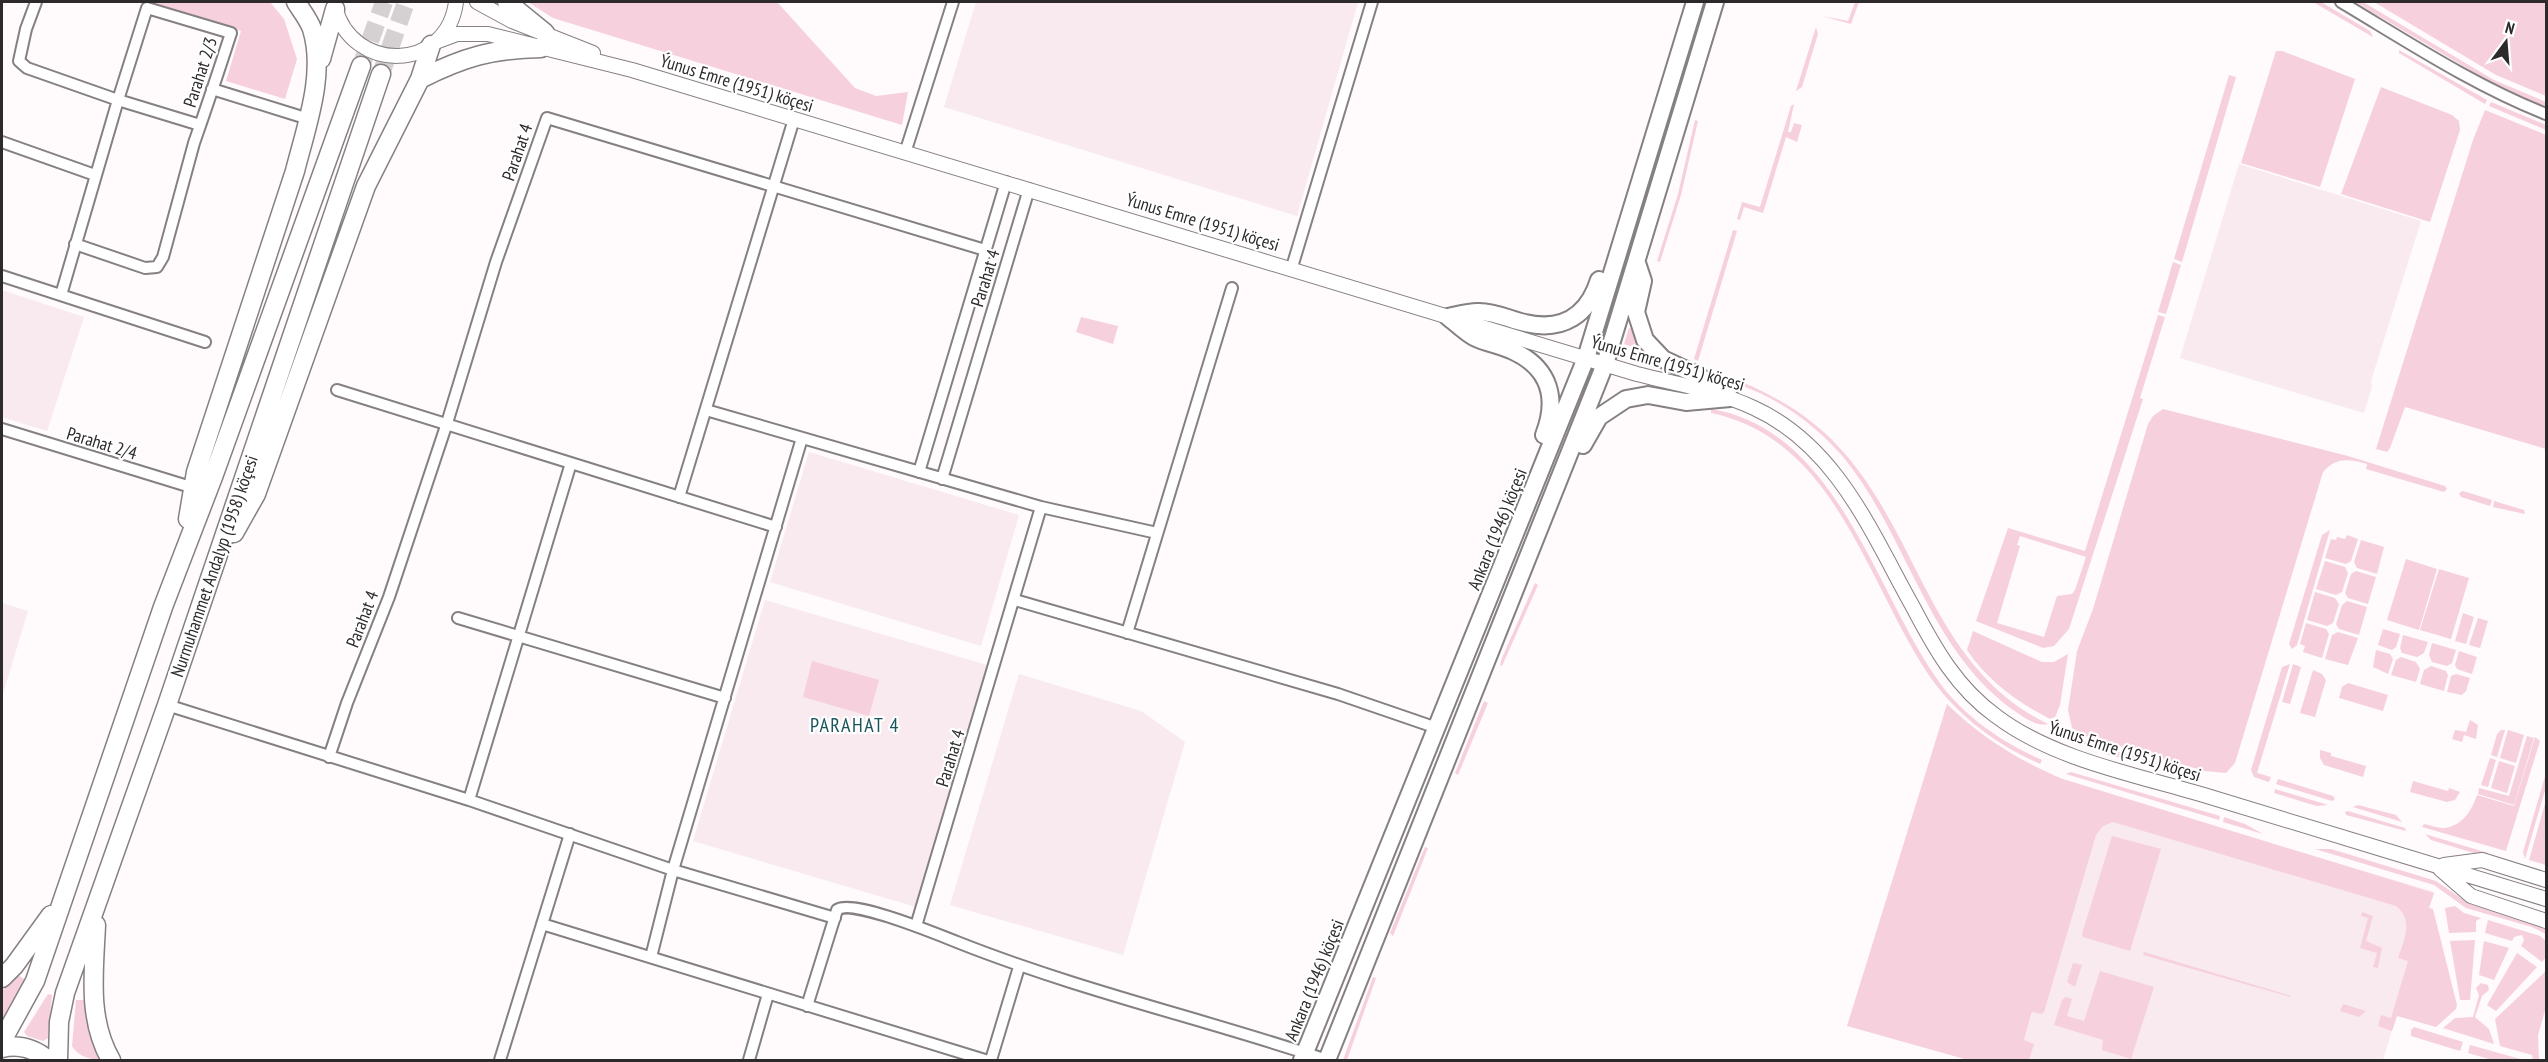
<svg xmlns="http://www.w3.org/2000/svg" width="2548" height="1062" font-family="'PT Sans Narrow',sans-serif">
<rect width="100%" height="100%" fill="#fffafb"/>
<path fill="#f8eaee" d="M976,2H1358L1297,216L944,107Z
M2239,164L2421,221L2371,381L2372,387L2364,413L2180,358Z
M2,290L84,317L47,431L2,417Z
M809,452L1019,515L981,646L770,582Z
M765,600L987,665L916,907L693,841Z
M2,603L28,611L2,697Z
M1019,674L1141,711L1185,742L1123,955L950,905Z
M2099,792L2434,892L2383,1060H2018Z"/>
<path fill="#f7d0dd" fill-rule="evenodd" d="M155,2H270L284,19L297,59L285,99L226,81L241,31L154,4Z
M528,2H777L855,88L876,96L908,92L902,125L553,18Z
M1855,2H1859L1851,24L1822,16L1848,21Z
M2313,2H2321L2370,31L2373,37Z
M2355,2H2363L2494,80L2546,102V107L2492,83Z
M2374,2H2546V96L2496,75Z
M1816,27L1818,34L1802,87L1796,91Z
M2399,50L2487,100L2485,104L2399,53Z
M2276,51H2282L2355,79L2320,187L2241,163Z
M2229,75L2236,77L2182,262L2174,259Z
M2381,87L2452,115L2459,121L2460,130L2430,222L2341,194Z
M2491,102L2546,125V130L2489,106Z
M1794,104L1788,132H1791L1794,123L1802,125L1797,142L1786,137L1763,213L1744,207L1740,220L1737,219L1742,202L1760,207L1791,106Z
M2485,110L2546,135V449L2405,407L2390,448L2387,452L2376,449L2473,140Z
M1695,120L1698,121L1681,195L1660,262L1657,261L1678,194Z
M1733,230L1737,231L1698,361L1694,359Z
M2173,262L2181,265L2166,314L2158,312Z
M2158,315L2165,317L2140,398L2143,399L2069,629L2054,646L2043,648L1976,621L2008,528L2085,551ZM2020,536L2086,557L2075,590L2072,594L2057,596L2044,637L1997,623L2020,546L2017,545Z
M1081,317L1118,326L1113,344L1076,332Z
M1629,328L1632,329L1639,343L1633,347L1624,344Z
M1642,349L1652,361L1650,364L1635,359L1637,353Z
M1722,374C1770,392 1812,415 1846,455C1922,544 1934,668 2048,724C2037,727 2025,718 2016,712C1928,651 1909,538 1844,458C1822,432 1793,409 1762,394C1749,388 1734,383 1720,377Z
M1711,409C1835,429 1874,587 1935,676C1960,714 2001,742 2042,760L2040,764C1999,746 1960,718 1933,681C1868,589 1838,439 1711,413Z
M2163,409L2348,456L2445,486L2447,489L2444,492L2366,469L2367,464C2350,459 2336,457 2323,472L2235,763L2226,773L2204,771L2082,735L2072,728L2068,710L2077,651L2093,609L2148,424L2153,416Z
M2463,491L2492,500L2490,506L2461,497L2459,493Z
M2494,501L2524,510L2525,514L2493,507Z
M2330,530L2297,645L2292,649L2289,644L2322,535Z
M2347,535L2358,539L2351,561L2346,564L2325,558L2331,539L2336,540L2337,537L2345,539Z
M2361,540L2384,547L2377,574L2357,568L2354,562Z
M2406,559L2437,569L2419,630L2387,620Z
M2325,561L2345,567L2348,573L2342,592L2336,595L2316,589Z
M2439,569L2469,578L2451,639L2420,630Z
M2356,571L2376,577L2368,604L2348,598L2345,593L2351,574Z
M1535,583L1538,585L1502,666L1500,665L1502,658Z
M2315,592L2335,598L2339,604L2333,623L2327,626L2307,620Z
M2347,601L2367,607L2359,635L2339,629L2336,624L2342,605Z
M2463,613L2474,617L2466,644L2455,641Z
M2478,618L2488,621L2480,648L2469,645Z
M2306,623L2326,629L2329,634L2322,658L2303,652L2305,646L2300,644Z
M2383,629L2400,634L2396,647L2392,650L2378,645Z
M1973,631L2042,662H2054L2068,654L2060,705L2055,717L2050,719C2017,702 1988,681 1967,650Z
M2338,632L2358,638L2348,665L2325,659L2332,635Z
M2403,635L2428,642L2424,653L2417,657L2402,653L2400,648Z
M2432,643L2456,650L2452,663L2447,666L2432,662L2429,655Z
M2376,650L2390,654L2393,659L2388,674L2373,667Z
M2459,651L2477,657L2472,674L2457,669L2455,665Z
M2401,657L2416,662L2420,669L2416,682L2391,675L2396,660Z
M812,661L879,680L869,716L803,697Z
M2290,664L2257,773L2271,777L2269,782L2254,777L2251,770L2282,667Z
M2293,664L2301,667L2290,704L2282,702Z
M2431,666L2446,671L2448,675L2444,691L2420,684L2424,670Z
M2313,670L2322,674L2326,680L2315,717L2300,713Z
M2456,674L2470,678L2466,691L2462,695L2447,692L2451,676Z
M2348,683L2388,695L2383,711L2339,698L2342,687Z
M1484,701L1488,703L1458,775L1455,773Z
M1947,704C1982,738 2018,760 2063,779L2434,893L2429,908L2433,909L2457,1005L2456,1009L2436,1027L2397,1016L2392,1031L2378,1026L2381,1015L2391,1018L2408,961L2398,958C2404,940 2414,920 2396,906L2113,822L2103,826L2096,835L2044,1012L2042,1014L2032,1012L2024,1040L2034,1044L2029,1060H1968L1847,1026Z
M2470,720L2478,725L2476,739L2464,735L2462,742L2452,739L2455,730L2466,732Z
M2501,730H2505L2497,757L2491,755L2497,734Z
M2508,730L2524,735L2516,763L2500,758Z
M2527,736L2534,738L2514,805L2478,794L2479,788L2509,796Z
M2535,737L2540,741L2506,851L2422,827L2424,824C2430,825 2437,828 2443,828C2462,827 2472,810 2477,795L2514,806Z
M2078,739L2159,764C2138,763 2092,754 2078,739Z
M2320,750L2331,753V756L2366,766L2363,777L2324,765L2320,758Z
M2490,758L2496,760L2488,787L2481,785Z
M2499,761L2515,766L2507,793L2491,788Z
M2071,772L2220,816L2219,820L2066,774Z
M2546,773V787L2525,859L2523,852Z
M2278,779L2333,796L2335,799L2332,801L2276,784Z
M2413,781L2448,791L2449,788L2460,792L2455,800L2447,802L2410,792Z
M2275,789L2328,805L2317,806L2274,793Z
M2546,800V865L2529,860Z
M2358,805L2396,815L2402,822L2353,807Z
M2348,811L2405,828L2406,831L2346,815L2345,812Z
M2224,817L2245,824L2263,834L2223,822Z
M2425,834L2488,853L2487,857L2431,840Z
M2112,836L2161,849L2130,951L2083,937L2082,934Z
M1425,847L1428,848L1393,936L1390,933Z
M2315,849H2331L2436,881L2468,903L2539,924L2546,928V934L2532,927L2466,908L2434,885Z
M2455,906L2464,913L2481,918L2476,921V932L2449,933L2445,908Z
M2362,912L2373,916L2366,941L2382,948L2378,968L2373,967L2377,953L2360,948L2368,918L2361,916Z
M2488,920L2540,936L2546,941V957L2542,962L2521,946L2524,940L2522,935L2514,937L2512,941L2485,933Z
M2475,940L2470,1000H2460L2450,941Z
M2484,941L2509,948L2494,980L2479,975Z
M2144,952L2291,996V997L2143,955Z
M2517,953L2537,967L2496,1011L2487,1005Z
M2073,963L2082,965L2075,987L2067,982Z
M2100,971L2154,987L2131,1059L2102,1050L2103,1040L2054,1025L2062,1000L2066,997L2072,999L2067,1016L2084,1021Z
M2546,971V1007L2538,1035L2539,1060H2533L2532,1055L2500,1046L2495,1019Z
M18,975L27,981L2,1020V991Z
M1373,977L1376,978L1347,1060H1343Z
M2481,983L2488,985L2489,990L2482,996L2475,1017L2489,1029L2494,1044L2443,1028L2455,1018L2473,1017L2479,995L2476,988Z
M48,994L52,995L48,1038L43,1041L27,1036L24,1032Z
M76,1000H86L106,1060C93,1060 79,1058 72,1046Z
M2343,1004L2366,1011L2359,1017L2340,1011Z
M2414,1027L2463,1042L2460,1051L2411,1036V1030Z
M2470,1045L2524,1060H2492L2468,1053Z"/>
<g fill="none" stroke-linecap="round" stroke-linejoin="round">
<path stroke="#d5d0d1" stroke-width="18" stroke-dasharray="18 9" stroke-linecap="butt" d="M361,66L384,2
M381,74L406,2"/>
<defs>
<path id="minor" d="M36,2L26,29L19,61L27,68L118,100L61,295
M2341,2C2408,42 2473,85 2546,114
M212,89L299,116
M2,142L95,175
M905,153L953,2
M75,244L145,268L157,267L163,257L194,143C207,106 219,70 231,33L147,8L118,100L200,125
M1292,267L1372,2
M2,276L205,342
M337,390L776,527
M706,410L1041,507L1157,533
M2,429L194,488
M919,472L1006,182
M942,479L1029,189
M679,497L794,119
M1015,600L1338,694L1437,728
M458,618L725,698
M1127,633L1232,288
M167,705L469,800L673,870L835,918
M329,757L347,703L389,597L447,423L496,262L547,118L985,250
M469,800L571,463
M542,924L985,1060
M916,926L1041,507
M651,957L673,870L802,438
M807,1006L837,910C850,898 939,935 957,942C1078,990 1204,1019 1327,1060
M500,1060L570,834
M749,1060L768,994
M991,1060L1019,967"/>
<path id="tertiary" d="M477,2L512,21L593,53
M335,7C352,74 447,72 456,2
M433,43L457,34H488L632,70L1637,374C1676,384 1718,391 1754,408C1837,446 1871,532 1913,607C1935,649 1957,688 1996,716C2054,760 2138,775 2207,796C2320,830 2433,865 2546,899
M2444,865L2482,860L2546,880
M2440,869L2471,896L2546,921"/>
<path id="secondary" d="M1637,263L1643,281L1636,312L1645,340L1663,359L1697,375L1730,398
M1448,317C1456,323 1465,332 1474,337C1486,343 1500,345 1513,351C1550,368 1558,399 1544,435
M1448,317C1458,315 1470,311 1480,312C1495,312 1511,320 1525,323C1563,332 1588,315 1599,280
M1583,445L1599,417L1626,399L1648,395L1686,402L1730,398
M1302,1060L1586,358L1695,2
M1327,1060L1605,364L1715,2"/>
<path id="primary" d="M507,2L545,33
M321,59L335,9
M420,79C464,57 491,49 541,48
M188,519L196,472L295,171C306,127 326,74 312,29C309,20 301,10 296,2
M234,533L256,494L366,186L420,79L431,45
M96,925C94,971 87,1019 111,1060
M2,978L14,966L51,915
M2,1041L35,981L163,607L213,477L361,66
M2,1048C19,1044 35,1049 48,1060
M58,1060L59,1022L65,993L167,705L381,74"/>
</defs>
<use href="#minor" stroke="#858082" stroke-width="14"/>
<use href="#tertiary" stroke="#858082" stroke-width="16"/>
<use href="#secondary" stroke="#858082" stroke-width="20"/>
<use href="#primary" stroke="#858082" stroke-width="21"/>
<use href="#minor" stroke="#fff" stroke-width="10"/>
<use href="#tertiary" stroke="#fff" stroke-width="14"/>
<use href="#secondary" stroke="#fff" stroke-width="16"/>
<use href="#primary" stroke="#fff" stroke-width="18"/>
</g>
<g text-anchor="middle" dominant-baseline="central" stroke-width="4.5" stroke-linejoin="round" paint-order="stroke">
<g font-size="18" fill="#2c2a2b" stroke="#fff">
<text transform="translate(200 72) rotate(-72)">Parahat 2/3</text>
<text transform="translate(737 83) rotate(17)">Ýunus Emre (1951) köçesi</text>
<text transform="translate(517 152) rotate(-71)">Parahat 4</text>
<text transform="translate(1203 222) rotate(17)">Ýunus Emre (1951) köçesi</text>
<text transform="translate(985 278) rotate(-73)">Parahat 4</text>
<text transform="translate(1668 363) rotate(16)">Ýunus Emre (1951) köçesi</text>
<text transform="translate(102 443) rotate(17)">Parahat 2/4</text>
<text transform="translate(1497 529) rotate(-68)">Ankara (1946) köçesi</text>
<text transform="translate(214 566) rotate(-71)">Nurmuhammet Andalyp (1958) köçesi</text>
<text transform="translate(362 619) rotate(-69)">Parahat 4</text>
<text transform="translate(2125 751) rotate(18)">Ýunus Emre (1951) köçesi</text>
<text transform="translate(950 758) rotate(-73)">Parahat 4</text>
<text transform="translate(1314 980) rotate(-68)">Ankara (1946) köçesi</text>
</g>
<g font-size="20" letter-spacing="1.5" fill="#1a555b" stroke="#fff">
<text x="855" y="725">PARAHAT 4</text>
</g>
</g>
<rect width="2548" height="1062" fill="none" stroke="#2c2a2b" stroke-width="6"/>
<g transform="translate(2506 42) rotate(16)" stroke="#ffffff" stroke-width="4.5" paint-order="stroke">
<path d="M0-4.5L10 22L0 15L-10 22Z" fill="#2c2a2b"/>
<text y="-9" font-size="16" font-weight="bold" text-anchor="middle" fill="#2c2a2b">N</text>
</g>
</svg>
